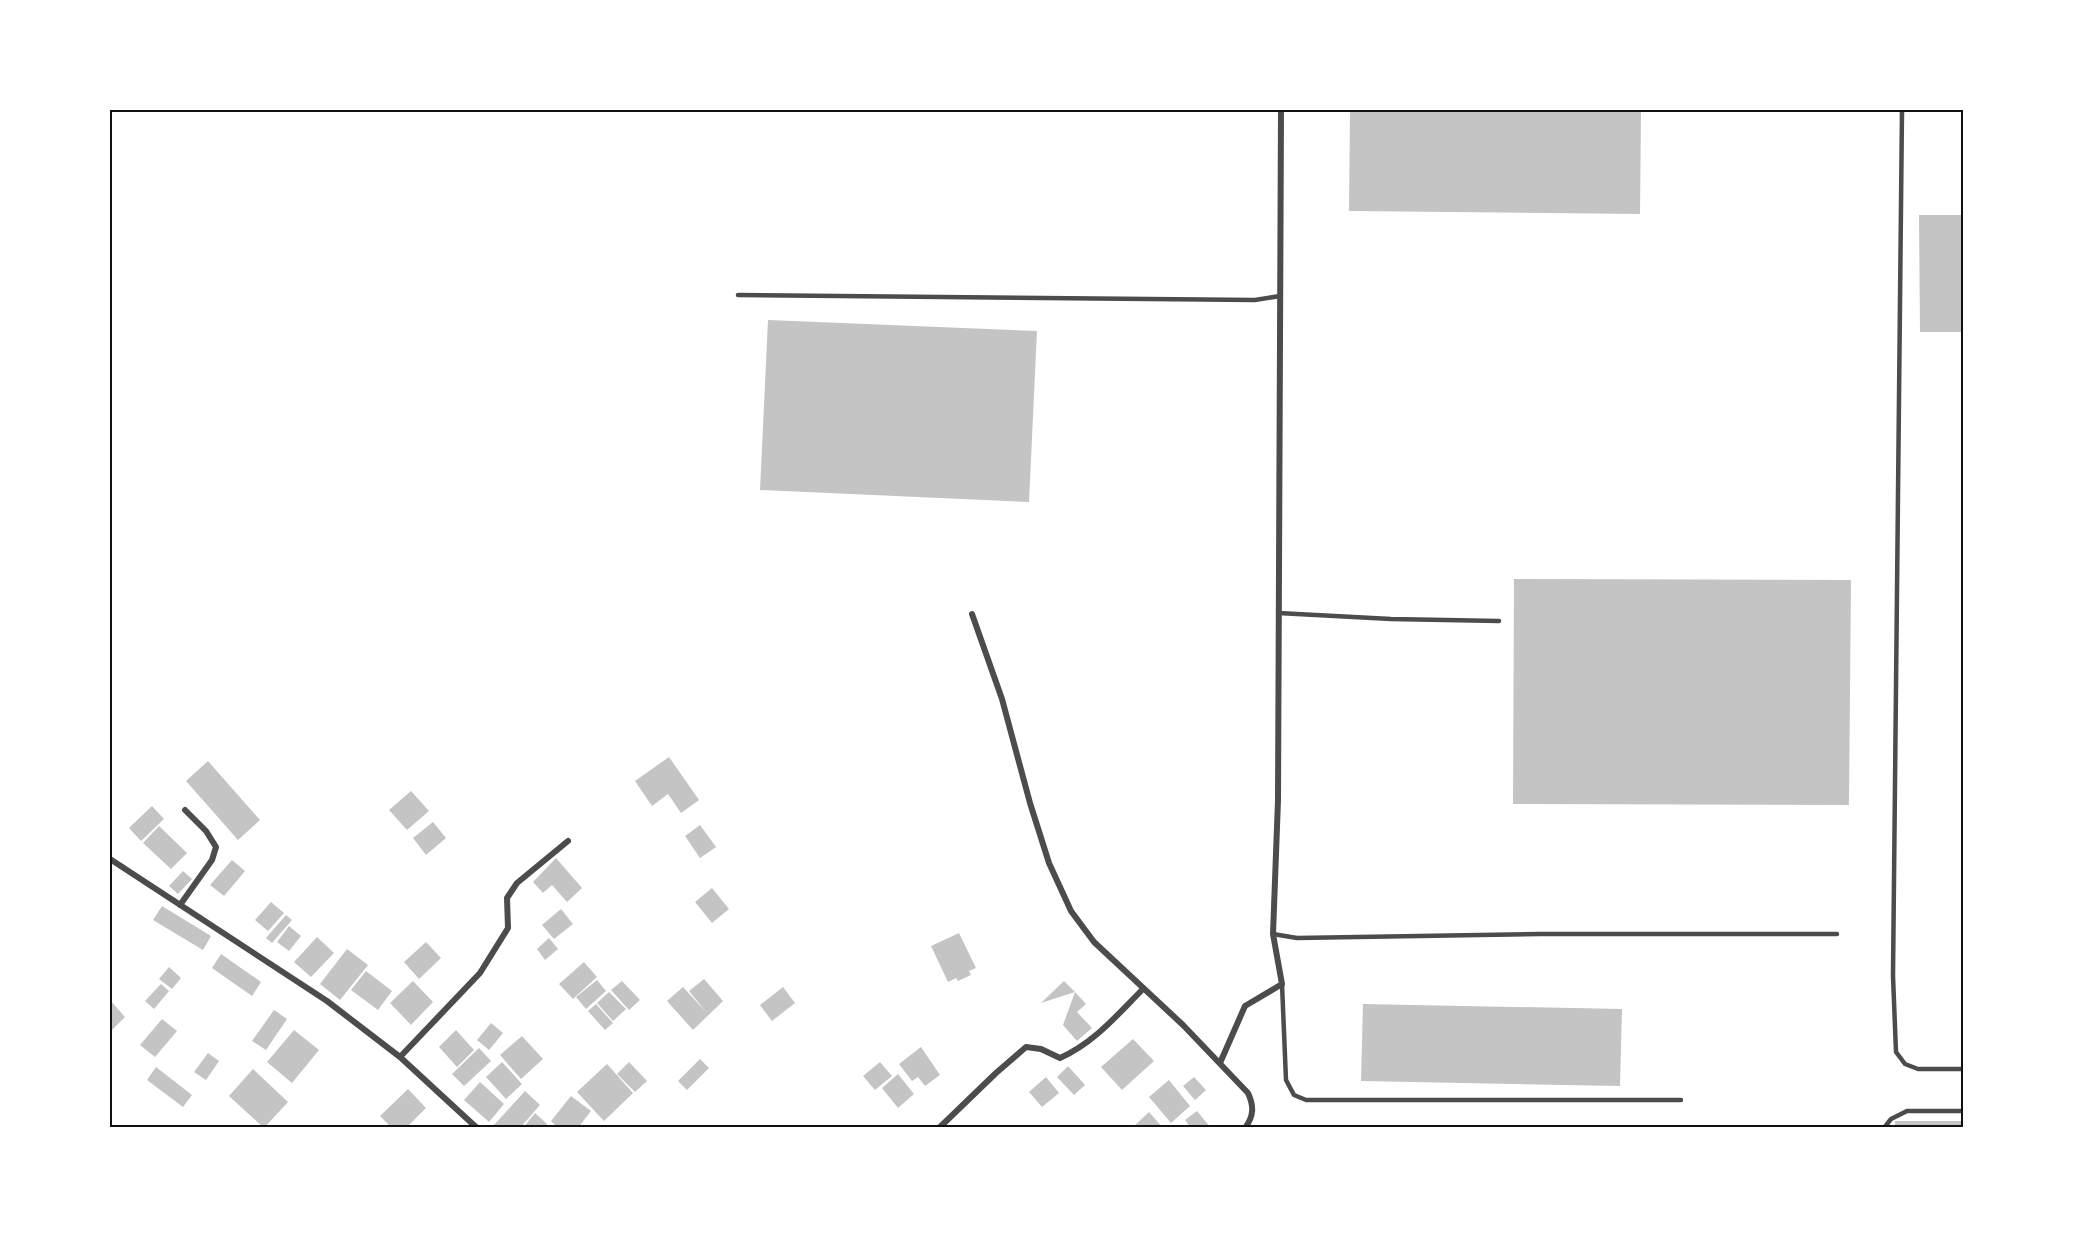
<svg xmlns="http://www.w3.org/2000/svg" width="2073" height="1237" font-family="Rubik,sans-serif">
<rect width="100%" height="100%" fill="#fff"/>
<path fill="#c4c4c4" d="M1350,110H1641L1640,214L1349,211Z
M1919,215H1964V332H1920Z
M768,320L1037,331L1029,502L760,490Z
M1514,579L1851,580L1849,805L1513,804Z
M669,757L699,800L681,813L668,794L652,806L635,781Z
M208,761L260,820L238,840L186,781Z
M411,791L429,811L407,830L389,810Z
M152,806L164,819L141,841L129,828Z
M433,822L446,838L426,855L413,838Z
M700,825L716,847L700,858L685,836Z
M159,826L187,853L171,869L143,843Z
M556,858L582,888L567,902L552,885L543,893L533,882Z
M232,860L245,871L224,896L210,885Z
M183,871L192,879L178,894L169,886Z
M712,888L729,909L712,923L695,902Z
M271,902L284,913L268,931L255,920Z
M162,906L211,936L203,950L153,920Z
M561,909L573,924L554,939L542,925Z
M286,915L292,920L272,943L266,938Z
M289,926L301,936L289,951L277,942Z
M959,933L976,968L969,971L971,975L958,981L956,978L948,982L931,946Z
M317,937L334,953L311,977L294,962Z
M549,938L558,949L545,960L537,949Z
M426,942L441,958L419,979L404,962Z
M347,949L368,965L340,1000L320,984Z
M221,954L261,982L252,996L212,968Z
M584,962L597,977L573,999L559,984Z
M169,967L181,978L172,989L159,979Z
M366,971L392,991L378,1010L351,990Z
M704,979L723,1001L693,1030L667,1001L683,987L706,1012L689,991Z
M597,980L606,991L586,1009L576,997Z
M413,981L433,1002L411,1025L390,1003Z
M622,981L640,1000L629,1010L611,990Z
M1064,981L1075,992L1086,1004L1077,1012L1092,1028L1077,1041L1063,1025L1075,992L1041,1003Z
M161,984L169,991L154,1009L145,1001Z
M783,987L795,1003L772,1021L760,1005Z
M609,992L626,1009L613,1021L597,1003Z
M110,1000L125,1017L110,1032Z
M596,1004L613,1023L605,1030L588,1011Z
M1363,1004L1622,1009L1620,1086L1361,1081Z
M274,1010L287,1019L266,1050L252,1041Z
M162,1019L177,1031L155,1057L140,1045Z
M491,1023L503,1033L489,1050L477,1040Z
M294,1030L319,1050L292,1083L267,1062Z
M456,1030L474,1050L457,1067L439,1047Z
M522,1036L543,1059L521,1079L500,1055Z
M1133,1039L1154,1061L1122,1090L1101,1067Z
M921,1047L940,1075L925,1086L918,1077L912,1081L899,1064Z
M479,1048L491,1061L464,1086L452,1074Z
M208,1053L219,1061L206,1080L194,1072Z
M700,1059L709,1068L687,1090L678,1081Z
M502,1062L522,1084L506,1099L486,1077Z
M629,1062L647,1081L635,1092L617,1074Z
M880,1062L892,1076L875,1090L863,1076Z
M607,1064L633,1093L604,1121L577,1092Z
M1068,1066L1085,1085L1074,1095L1057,1077Z
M156,1067L192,1095L183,1107L147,1080Z
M253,1069L288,1102L264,1128L229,1096Z
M898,1074L914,1094L898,1108L882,1088Z
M1046,1077L1059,1093L1042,1107L1029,1092Z
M1194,1077L1206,1090L1195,1100L1183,1086Z
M1169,1080L1190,1106L1171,1123L1149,1097Z
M480,1082L504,1104L489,1122L464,1100Z
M408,1089L426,1108L406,1128H392L380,1116Z
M525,1091L540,1105L520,1128H496L494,1125Z
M571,1096L591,1111L578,1128H558L551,1121Z
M1197,1111L1211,1128H1191L1185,1120Z
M1149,1112L1163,1128H1132Z
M535,1113L547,1124L544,1128H523Z
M1895,1121H1964V1128H1895Z"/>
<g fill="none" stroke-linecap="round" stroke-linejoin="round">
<path stroke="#4c4c4c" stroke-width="4.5" d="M1902,110L1893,976L1896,1052L1905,1064L1918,1069H1964
M738,295L1255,300L1280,296
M1278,613L1391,619L1499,621
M1273,934L1297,938L1540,934H1837
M1282,984L1286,1080L1294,1095L1306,1100H1681
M1884,1128L1891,1119L1907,1111H1964"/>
<path stroke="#4c4c4c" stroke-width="6" d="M972,614L1002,699L1030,803L1049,863L1071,911L1094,942L1183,1025L1248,1093C1254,1106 1254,1116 1245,1128
M110,859L327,1001L400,1057L477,1128
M180,905L212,860L216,847L206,831L185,810
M400,1057L480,973L508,928L507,898L517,883L568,841
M1220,1063L1245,1006L1282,984L1273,934L1278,800L1281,110
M939,1128L996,1073L1026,1047L1041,1049L1060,1058C1094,1043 1117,1015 1143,989"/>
</g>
<rect width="2073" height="1237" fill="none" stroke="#ffffff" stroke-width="222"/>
<rect x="111" y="111" width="1851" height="1015" fill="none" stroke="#111" stroke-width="2"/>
</svg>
